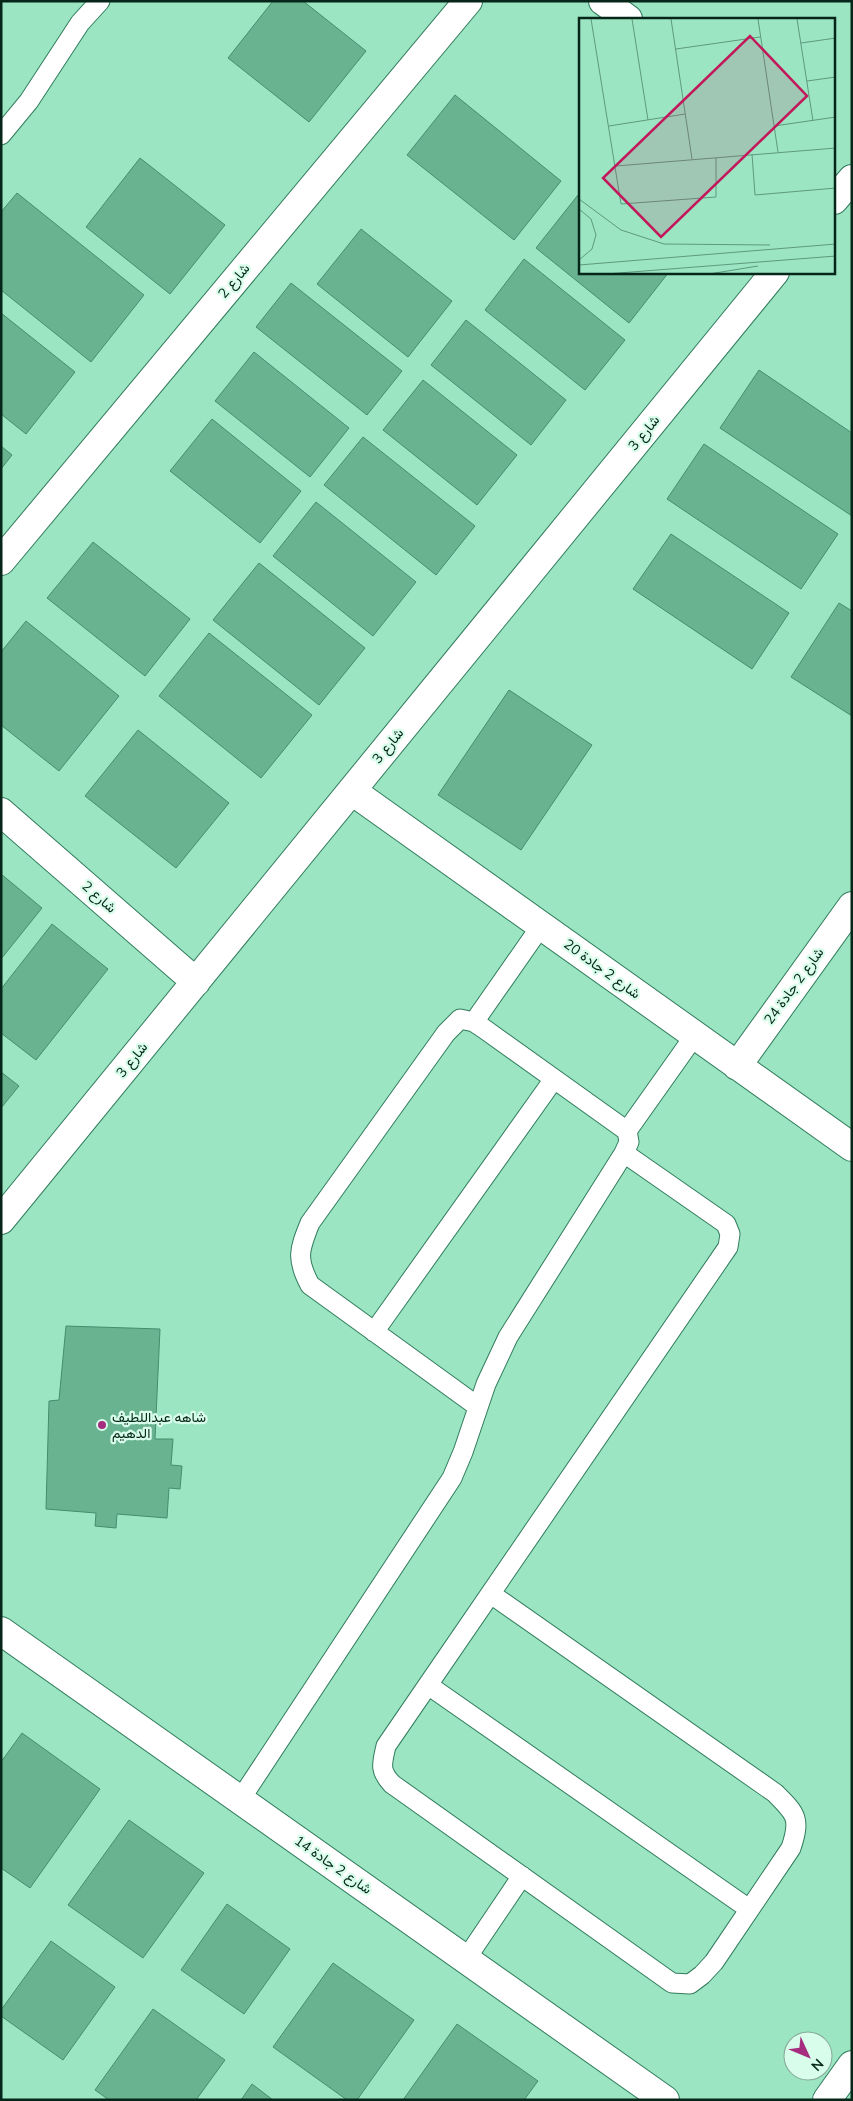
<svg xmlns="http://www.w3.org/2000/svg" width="853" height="2101" font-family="'Nunito Sans',Vazirmatn,sans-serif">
<rect width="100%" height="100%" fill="#9be5c2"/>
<path fill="#6ab391" stroke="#448e6e" d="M273,1H303L366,51L309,122L228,58Z
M455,95L561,181L514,240L407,155Z
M140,158L225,225L170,294L86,227Z
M17,193L144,295L91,362L1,290V212Z
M578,195L580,197V272H669L629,323L536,248Z
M361,229L452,301L408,357L317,284Z
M524,259L625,340L585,390L485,310Z
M291,283L402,371L367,415L256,327Z
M1,313L75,372L26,434L1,414Z
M466,320L566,400L531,445L431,365Z
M254,352L349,428L310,477L215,401Z
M759,370L852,433V516L720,428Z
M423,380L517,455L477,505L383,430Z
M212,419L301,491L260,543L170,471Z
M363,437L475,526L436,575L324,485Z
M704,444L838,534L801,589L667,499Z
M1,446L12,455L1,469Z
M316,502L416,582L373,636L273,556Z
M671,534L789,613L752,669L633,589Z
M93,542L190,619L145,676L47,598Z
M259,563L365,648L319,705L213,620Z
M839,603L852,611V716L791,677Z
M26,621L119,696L59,771L1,725V652Z
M209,633L312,715L261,778L159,696Z
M509,690L592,745L521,850L438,795Z
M138,730L229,803L176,868L85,796Z
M1,874L42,908L1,959Z
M52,924L108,969L36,1060L1,1033V989Z
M1,1072L19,1086L1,1108Z
M66,1326L160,1329L155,1439H173L171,1465L182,1466L180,1489L169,1488L167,1518L117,1514L116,1528L95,1526L96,1513L46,1509L49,1401L59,1400Z
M22,1733L100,1789L30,1888L1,1868V1762Z
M129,1820L204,1873L143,1958L68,1905Z
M227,1904L290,1949L244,2014L181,1970Z
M51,1941L115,1987L63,2060L1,2016V2010Z
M333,1963L414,2020L357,2100H347L273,2047Z
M153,2009L225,2060L196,2100H109L95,2090Z
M457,2024L538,2081L524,2100H403Z
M252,2084L273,2100H241Z"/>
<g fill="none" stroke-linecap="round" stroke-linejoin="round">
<defs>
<path id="lane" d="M1,135L29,101L80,23L100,1
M474,1022L541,926
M374,1332L554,1079
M477,1406L310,1285C296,1259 299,1250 310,1223L446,1033L460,1019L474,1022L483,1028L627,1131
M491,1594L775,1793C796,1814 801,1818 791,1848L714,1962L702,1975L690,1984L672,1983L392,1784C379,1770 382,1764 386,1746L728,1247L730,1234L726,1224L624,1153
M428,1685L749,1909
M240,1800L452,1478L463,1452L486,1384L508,1337L624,1153L629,1142L627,1131L695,1035
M466,1959L522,1876"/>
<path id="street" d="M603,1L628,19
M834,200L852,179
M1,561L468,1
M352,791L852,1147
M1,812L196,982
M737,1066L852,906
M1,1220L775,272
M1,1631L665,2100
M827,2100L852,2065"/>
</defs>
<use href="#lane" stroke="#317c5d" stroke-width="21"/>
<use href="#street" stroke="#317c5d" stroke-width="30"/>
<use href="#lane" stroke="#fff" stroke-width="19"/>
<use href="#street" stroke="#fff" stroke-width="28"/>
</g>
<circle fill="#a62c80" stroke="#d9fdeb" stroke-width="2" cx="102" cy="1425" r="5"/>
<g text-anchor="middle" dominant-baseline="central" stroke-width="4.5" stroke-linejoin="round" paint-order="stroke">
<g font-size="14" fill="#062619" stroke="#d9fdeb">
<text transform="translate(234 281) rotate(-50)">شارع 2</text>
<text transform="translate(644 433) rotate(-51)">شارع 3</text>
<text transform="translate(388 746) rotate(-51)">شارع 3</text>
<text transform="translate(99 897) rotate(41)">شارع 2</text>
<text transform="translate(602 969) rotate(36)">شارع 2 جادة 20</text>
<text transform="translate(794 986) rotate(-54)">شارع 2 جادة 24</text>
<text transform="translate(132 1060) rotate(-51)">شارع 3</text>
<text transform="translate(333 1865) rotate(35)">شارع 2 جادة 14</text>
</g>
<g font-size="14" fill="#062619" stroke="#d9fdeb" text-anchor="start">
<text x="112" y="1417">شاهه عبداللطيف<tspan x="112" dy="16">الدهيم</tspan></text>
</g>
</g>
<g transform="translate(579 18)">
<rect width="256" height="256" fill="#9be5c2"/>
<path fill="none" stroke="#5f997e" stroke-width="1" d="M12,1L42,186L137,179V140M53,1L69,102M92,1L113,141M179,1L199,134M218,1L234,103M222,25L257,20M97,31L181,19M228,63L257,59M30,108L106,96M195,108L257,99M173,136L176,177L257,170M37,148L257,130M0,181L42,212L85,226L191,227M0,191L12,201L17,217L13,231L0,242M0,247L257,226M27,256L257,238M130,256L179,248"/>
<path fill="#c2185b" fill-opacity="0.15" stroke="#c2185b" stroke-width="2.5" d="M171,18L228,78L82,219L24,160Z"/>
<rect width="256" height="256" fill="none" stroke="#062619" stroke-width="2.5"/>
</g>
<rect width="853" height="2101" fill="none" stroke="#062619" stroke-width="5"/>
<g transform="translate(808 2056) rotate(134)"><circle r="24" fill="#d9fdeb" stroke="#85a797"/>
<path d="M0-4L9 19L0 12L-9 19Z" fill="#a62c80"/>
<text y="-8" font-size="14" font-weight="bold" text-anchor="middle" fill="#062619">N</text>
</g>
</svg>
